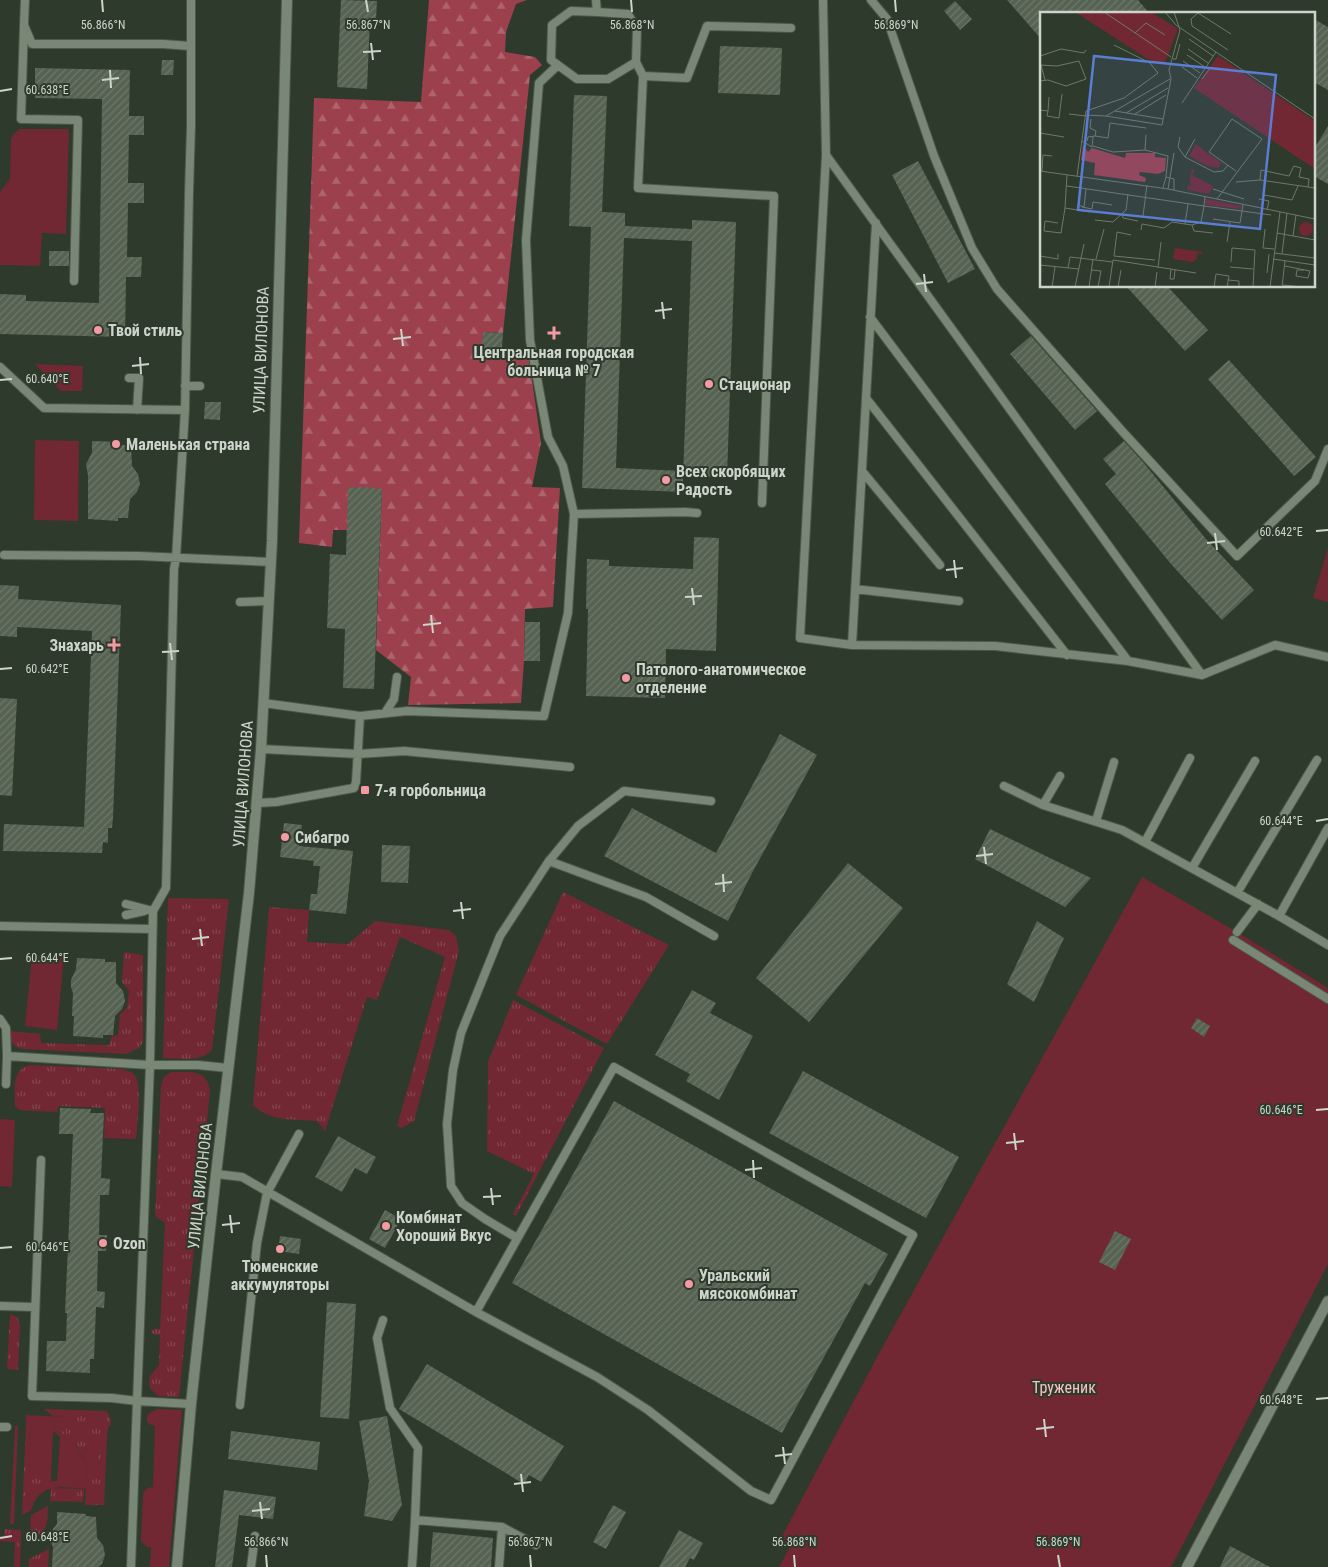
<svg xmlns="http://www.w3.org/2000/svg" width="1328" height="1567" font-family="'Roboto Condensed',sans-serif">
<defs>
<pattern id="grass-tufts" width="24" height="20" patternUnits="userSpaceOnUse" patternTransform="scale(1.25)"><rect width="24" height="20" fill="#712833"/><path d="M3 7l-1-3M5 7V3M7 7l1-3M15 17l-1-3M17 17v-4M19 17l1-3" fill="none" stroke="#84464f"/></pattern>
<pattern id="forest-firs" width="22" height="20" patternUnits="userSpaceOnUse" patternTransform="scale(1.25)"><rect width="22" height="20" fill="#9c404d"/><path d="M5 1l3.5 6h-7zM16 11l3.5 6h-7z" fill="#ad646d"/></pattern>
<pattern id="building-hatch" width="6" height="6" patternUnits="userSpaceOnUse" patternTransform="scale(1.25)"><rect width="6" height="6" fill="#566252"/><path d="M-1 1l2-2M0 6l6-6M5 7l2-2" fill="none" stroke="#6d786a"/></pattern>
</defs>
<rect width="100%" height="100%" fill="#2e3a2b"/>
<path fill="url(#grass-tufts)" d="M563,892L669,945L607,1044L516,995Z
M168,898L229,899L212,1050C199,1063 181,1058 163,1058Z
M269,907L309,910L307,942L348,944L375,921L449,930L456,936L459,951L414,1121L402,1128L397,1126L445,957L400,937L377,1000L367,997L325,1131L317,1121C295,1119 269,1122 253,1105Z
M124,952L143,955V1042L139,1048L126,1054L23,1049C12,1047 10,1041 9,1031L40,1034L41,1043L109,1045L112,1036L118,1035L120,1014L127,1008L129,991L122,982Z
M513,1000L604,1048L516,1216L513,1214L534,1174L487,1151L488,1062Z
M29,1065L123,1069C126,1071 131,1071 134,1074C143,1084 137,1125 136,1139L104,1138L105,1108L58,1106L57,1112L19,1110L15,1106C15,1091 11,1070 29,1065Z
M171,1072C189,1072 207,1068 210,1091L179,1397L158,1396L150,1388L149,1383L150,1376L159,1365L160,1335L153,1334L151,1332L154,1329H160L165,1223L155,1216L161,1085L164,1077Z
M10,1314L17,1317L20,1324L18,1370L7,1369Z
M44,1409L107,1411L110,1418L111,1424L108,1427L107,1437L104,1505H85L87,1462L79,1452L76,1442H68L53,1427V1422L66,1434V1417L53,1416Z
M26,1422L31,1423L29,1472L41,1473V1484L29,1489L28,1512L22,1515Z
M15,1426H18L14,1524H10Z
M51,1488L84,1489L83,1502L50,1501Z
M48,1506L47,1523L43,1533V1540H30L31,1515Z
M4,1529L21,1530L20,1567H14L15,1542L0,1541V1536H4Z
M49,1549L48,1567H29V1559Z"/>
<path fill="url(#forest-firs)" d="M429,0H527L516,4L506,32L505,52L535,57L542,65L530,75L503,333L484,332L481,358L529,359L541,443L532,487L560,488L553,607L525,609L524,661L521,703L408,705L411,677L376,650L382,489L347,530H333L332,547L299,543L314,98L421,102Z"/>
<path fill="#712833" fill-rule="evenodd" d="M19,129H69L66,234L42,233L40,266L0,265V192L10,179L11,138Z
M35,364L83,366L82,391H61Z
M35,440L79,441L78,521L34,520Z
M1328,548V602L1313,598Z
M1142,877L1237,932L1328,988V1264L1193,1525L1171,1567H779L792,1543L781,1538L876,1359Z
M32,956H64L57,1030L25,1026Z
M0,1119L15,1120L12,1187L0,1186Z
M157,1409L182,1410L169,1567H150L151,1547H147L141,1541L143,1494C145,1488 148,1488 153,1487L155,1426C148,1424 145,1422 148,1414Z
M26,1415L66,1417V1434L53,1422V1427L68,1442H73L74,1438H76C75,1446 79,1453 84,1459L86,1439H88V1442L98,1443L97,1462H87L86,1489C62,1487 39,1482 31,1511L28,1512L29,1489H26V1483L41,1484V1474L29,1473L31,1423L26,1422ZM53,1431L60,1437L57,1481H51Z"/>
<path fill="url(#building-hatch)" d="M341,0L377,1L376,19H370L367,89L337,87Z
M1007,0H1138L1150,14H1042V40Z
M955,1L972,19L960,30L944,11Z
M1314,19L1328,27V90L1314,82Z
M720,46L782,48L780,95L718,93Z
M162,60H174L173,75H161Z
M35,68L130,70L129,116H144V135H129L128,183H144V203H128L127,257H142L141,277H126L125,337L0,334V294L26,295V301L99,303L102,99L35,98Z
M574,95L607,96L602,212L625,213V226L692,229V220L736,222L727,477L683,476L692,241L624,238L616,468L683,471V492L582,488L591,227L569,226Z
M1328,126V184L1314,176V149Z
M918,161L975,269L948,283L892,175Z
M49,251H69V266H49Z
M1126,286H1167L1208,330L1185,351Z
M483,332L503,333L501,360L481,358Z
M1031,336L1097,411L1075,430L1010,354Z
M1229,360L1316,457L1294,476L1208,379Z
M205,402H221L220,420L204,419Z
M92,441L121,442V445H131L132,466L138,474L140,484L137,492L130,499L128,518H118V521L88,519V476L86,464L92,453Z
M1124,441L1143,462L1206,539L1254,590L1222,620L1171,564L1105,484L1116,474L1103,459Z
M363,487L382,489L374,689L343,688L345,629L327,628L330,554L346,555L348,488Z
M694,537L719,538L716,651L666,649L665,698L586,696L588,609H586L587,559L609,560V566L693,569Z
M0,585L19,586L18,599L121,605L113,818L112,828H108V843L103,842L102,853L3,851L4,824L84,827L92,631L17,627V637L0,636Z
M525,622H540V661H524Z
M0,698L17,699L12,796L0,795Z
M780,734L817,755L752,873L728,921L604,856L632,808L716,853Z
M284,823L302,825L299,846L353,851L346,914L309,910L311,894H317L320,866H313L314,861L280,857Z
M990,829L1091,878L1065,907L975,859Z
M382,845L410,846L408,883L381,882Z
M848,863L903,908L809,1022L756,978Z
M1037,921L1064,938L1034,1002L1007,984Z
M77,958L105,959V962H116V983L123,991L125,1001L122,1009L115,1016L113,1035H103V1038L73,1036L74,1016H72L73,993L71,987V980L76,969Z
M692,990L716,1003L710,1013L753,1036L719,1100L686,1081L690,1074L655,1055Z
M1197,1018L1210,1026L1204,1037L1191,1028Z
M803,1071L959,1157L926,1218L769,1133Z
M614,1101L888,1254L870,1286L865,1283L782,1433L512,1283Z
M60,1108L91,1109L90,1113H104L101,1178L110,1179L109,1195H100L99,1235H107L106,1251H98L97,1291L105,1292L104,1308L96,1307L94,1359H90V1373L46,1371L47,1341H66L67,1313H65L73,1134H59Z
M338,1136L376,1157L367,1174L355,1168L342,1192L315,1177Z
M385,1210L401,1219L385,1248L369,1239Z
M1115,1231L1131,1239L1115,1270L1099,1262Z
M280,1236L301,1239L299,1254L278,1251Z
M327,1302L356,1304L349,1419L320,1417Z
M427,1364L564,1446L541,1482L529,1475L524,1484L399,1409Z
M387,1416L402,1505L392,1521L364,1516L369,1481L359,1421Z
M231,1431L320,1442L317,1470L228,1459Z
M224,1490L276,1497L273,1519L239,1515L232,1567H215Z
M613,1505L626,1512L606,1549L593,1542Z
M57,1512L86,1514V1516L96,1517L97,1538L103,1545L105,1555L102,1564L98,1567H52L53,1547L51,1542L52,1535L53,1529L57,1524Z
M679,1530L703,1543L694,1560L690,1558L685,1567H659Z
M433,1532L493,1538L491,1567H430Z
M1230,1546L1270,1567H1220Z"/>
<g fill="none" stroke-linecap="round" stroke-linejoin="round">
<defs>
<path id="service" d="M25,0L24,25L32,44H163L190,46
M191,0V127L189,192L185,410L176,558L174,569L166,888L153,911L150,1065H198L228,1068
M596,0L597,12L571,11L552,25L551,60L577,79H608L636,62
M823,0L826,155L1202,675
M871,0L887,19L934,156L972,248L997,289L1123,432L1237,556L1315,481L1328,449
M597,12L628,14L637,29L636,62L643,76L687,78L707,26L791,28
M24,25L21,119L78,120L74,281
M558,65L539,83L526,240L530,340L548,437L563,466L574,514
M643,76L638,188L774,196L762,503
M826,155L800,638L852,645L995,646L1128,661L1202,675L1275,645L1328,657
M870,317L1128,661
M0,367L44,408L185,410
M129,378H139L137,410
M185,386H200
M866,398L1067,655
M862,471L940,565
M4,555L139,556L271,562
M855,589L959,601
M240,602L269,601
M852,645L876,223
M385,713L394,699L397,677
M360,716L407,711L544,716L568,613L574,514L685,512L697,513
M261,749L358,754L404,751L570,767
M1004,786L1043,805L1122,830L1279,916L1328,945
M257,803L276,802L354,788L356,782L360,716L263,703
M1043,805L1060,776
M1096,821L1114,762
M1145,842L1190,758
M549,861L578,826L624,791L711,801
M1192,868L1255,761
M1237,893L1317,760
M126,904L153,911
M126,915L144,911
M1279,916L1328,828
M0,926L152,929
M1237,932L1258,904
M1233,940L1328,999
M0,1019L6,1028L7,1056L150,1065L137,1401L191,1404
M6,1084L7,1056
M41,1160L32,1396L112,1398L137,1401L131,1567
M216,1174L242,1177L476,1312L597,1377L648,1410L751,1491L771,1500L913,1235L614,1067L476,1312
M517,1238L485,1219L462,1203L451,1186L447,1124L453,1070L461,1033L500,936L549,861L646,897L714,936
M0,1306L34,1307
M383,1320L377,1338L390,1408L418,1448L415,1520
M240,1405L257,1243L267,1193L299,1134
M0,1427H7
M502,1527L536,1545
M251,1567L255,1536
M412,1567L415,1520L502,1527L499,1567"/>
<path id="minor" d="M1187,1567L1328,1301"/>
<path id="tertiary" d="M177,1567L191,1404L216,1174L249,893L261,749L272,541L287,0"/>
</defs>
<use href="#service" stroke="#4d574a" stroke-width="10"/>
<use href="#minor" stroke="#4d574a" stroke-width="12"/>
<use href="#tertiary" stroke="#4d574a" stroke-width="12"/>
<use href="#service" stroke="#798776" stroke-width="8"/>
<use href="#minor" stroke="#798776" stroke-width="10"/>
<use href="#tertiary" stroke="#798776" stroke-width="10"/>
</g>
<path fill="none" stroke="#cdd4cb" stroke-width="2" d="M102,0L103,12M366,0L368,12M631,0L632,12M895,0L896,12M371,43L373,60M363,52L381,51M110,70L111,88M102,80L119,78M0,91L12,89M924,274L926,292M916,284L933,282M662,302L664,319M655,311L672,309M401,329L403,346M393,339L411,337M140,357L141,374M132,366L149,364M0,380L12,379M1316,531L1328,530M1215,533L1217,550M1207,543L1225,541M954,560L956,578M946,570L963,568M692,588L694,605M685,597L702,596M431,615L433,633M423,625L441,623M170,643L172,660M162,652L179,651M0,669L12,668M1316,821L1328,819M984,847L986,864M976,856L993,854M723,874L724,892M715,884L732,882M461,902L463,919M453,911L471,909M200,929L202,946M192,939L209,937M0,959L12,958M1316,1110L1328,1109M1014,1133L1016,1150M1006,1143L1024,1141M753,1160L754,1178M745,1170L762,1168M491,1188L493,1205M483,1197L501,1196M230,1215L232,1233M222,1225L240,1223M0,1248L12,1247M1316,1399L1328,1398M1044,1419L1046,1437M1036,1429L1054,1427M783,1447L785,1464M775,1456L792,1454M521,1474L523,1492M514,1484L531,1482M260,1502L262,1519M252,1511L270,1509M0,1538L12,1536M266,1555L267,1567M530,1555L531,1567M794,1555L795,1567M1058,1555L1060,1567"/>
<g fill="#f49aa2" stroke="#2e3a2b" stroke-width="2">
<circle cx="98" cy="330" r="5"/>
<path d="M551.5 325.5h5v5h5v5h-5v5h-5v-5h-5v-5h5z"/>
<circle cx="709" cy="384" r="5"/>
<circle cx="116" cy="444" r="5"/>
<circle cx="666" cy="480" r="5"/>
<path d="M111.5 637.5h5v5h5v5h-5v5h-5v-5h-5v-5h5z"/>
<circle cx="626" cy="678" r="5"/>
<rect x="360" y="785" width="10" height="10" rx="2.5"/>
<circle cx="285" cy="837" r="5"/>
<circle cx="386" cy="1226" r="5"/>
<circle cx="103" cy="1243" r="5"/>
<circle cx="280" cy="1249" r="5"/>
<circle cx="689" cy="1284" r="5"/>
</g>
<g text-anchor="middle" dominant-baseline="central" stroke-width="4" stroke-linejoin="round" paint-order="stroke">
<g font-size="16" font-weight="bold" fill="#cdd4cb" stroke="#2e3a2b" text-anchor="start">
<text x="108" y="330">Твой стиль</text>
<text x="554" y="352" text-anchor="middle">Центральная городская<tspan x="554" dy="18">больница № 7</tspan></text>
<text x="719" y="384">Стационар</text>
<text x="126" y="444">Маленькая страна</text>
<text x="676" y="471">Всех скорбящих<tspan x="676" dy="18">Радость</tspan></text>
<text x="104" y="645" text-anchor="end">Знахарь</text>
<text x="636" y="669">Патолого-анатомическое<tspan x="636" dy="18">отделение</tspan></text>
<text x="375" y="790">7-я горбольница</text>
<text x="295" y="837">Сибагро</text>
<text x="396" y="1217">Комбинат<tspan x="396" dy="18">Хороший Вкус</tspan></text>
<text x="113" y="1243">Ozon</text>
<text x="280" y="1266" text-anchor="middle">Тюменские<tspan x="280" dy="18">аккумуляторы</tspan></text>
<text x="699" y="1275">Уральский<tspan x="699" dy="18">мясокомбинат</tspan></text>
</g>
<g font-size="16" fill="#cdd4cb" stroke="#2e3a2b">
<text transform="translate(261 350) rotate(-88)">УЛИЦА ВИЛОНОВА</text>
<text transform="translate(243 784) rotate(-86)">УЛИЦА ВИЛОНОВА</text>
<text transform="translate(200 1186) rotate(-84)">УЛИЦА ВИЛОНОВА</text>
</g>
<g font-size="16" fill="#f6c1c4" stroke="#2e3a2b">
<text x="1064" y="1387">Труженик</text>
</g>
</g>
<g transform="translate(1040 12)">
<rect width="275" height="275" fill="#2e3a2b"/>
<path d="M156,132L167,141L185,153L181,151L178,156L167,154L149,144ZM152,157L173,164L155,158L152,163L173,174L169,182L147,178L148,173L151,174L150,166ZM165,187H167L202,194L201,197L166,193Z" fill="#712833"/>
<path d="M43,133L48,140L52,136L85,146L86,141H115V145L126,146L125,159L118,162L100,160L99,163L106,166L105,170L54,163L55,151L41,148Z" fill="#9c404d"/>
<path d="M35,0H111L138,17L124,53L106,46ZM178,44L275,109V157L154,76ZM259 217a7 7 0 1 1 14 0a7 7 0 1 1-14 0ZM135,236L162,240V242L157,241V247L153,250L133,247Z" fill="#712833"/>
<path fill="none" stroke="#6e786b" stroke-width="1" d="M64,0L131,45M125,0L136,13L275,107M95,21L106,11L125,23M149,27L173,44M148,37L168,51M188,38L152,14L151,7L158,1L191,22M147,43L165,55M0,44L21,37L44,41L46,38M133,47H136L140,32M143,49L160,61M0,53L17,54L39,49L46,67L26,74L8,68L0,69M1,53L5,68M142,55L157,66M162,67L171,55M142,91L176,40M0,98L8,99L9,85M8,99L7,104L19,106L22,82M75,99L123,107M86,101L128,76M29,102L46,104M95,102L126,83M46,103L66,104L130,67M66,104L122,113L131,67L129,58L140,18L134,0M0,121L24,125M106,123L105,138L128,144L126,165M55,124L68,126L70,111L106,116M140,125L138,135L145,145M155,127L145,145L174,160L183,159L188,153M42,129L52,135L53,125M47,129L48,125L55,124L56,119L50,116L51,107M53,134L73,140L105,138M0,159L128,177L275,207M2,159L3,143L12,144M27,163L25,196L50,200M37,164L46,99L84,86L118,61L110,51L74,33M196,170L220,168M27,174L164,194L165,185M268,175L269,167L259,165L261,156L254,154L249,164L221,158L220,168L275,176M123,176L126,165L134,167V178M128,177L134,141M173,177L204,187M224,183L252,188L258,174M177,187L222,127L192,107L169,140L196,159M219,187L229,189L227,198M38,193L44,195L46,177M42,195L52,197L53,190L72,193M82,202L83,206L98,209M103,204L107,173M173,207L200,211L202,199L231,203M55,208L73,210L86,198L88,182M18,211L5,209L4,219L21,221L25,196M145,212L152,213L154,219L173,221M152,213L161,210L164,194L202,199L203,193M225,217L223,236L234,237M101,218L102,212L124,216L132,210L145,212L148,192M237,221L275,228M91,223L77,220L74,244L115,248M253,224L256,203M187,230L190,210M234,241L242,242L247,201M242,242L275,246M0,244L18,247V242M56,247L64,217M233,247L275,253M73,248L156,261M191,250L192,236L215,238L213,275M0,253L39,257M245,254L270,259L268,266L256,264L257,258H264M190,255L213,257M28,256L30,245L73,250M118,256L121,230M131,257L130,267H134L135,258M51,258L61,259L58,275M227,261L229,242M188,268L199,269V275M243,273L262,275M12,275L15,255M35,275L44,232M49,275L53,247M69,275L73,248M78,275L81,258M115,275L117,260M174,275L176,262L189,264L187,275M230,275L240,200M242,275L245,249"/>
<path fill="#5b7dd3" fill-opacity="0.15" stroke="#5b7dd3" stroke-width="2.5" d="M54,44L236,63L220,217L38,198Z"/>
<rect width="275" height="275" fill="none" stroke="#cdd4cb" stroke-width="2.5"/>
</g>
<g font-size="12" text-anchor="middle" fill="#cdd4cb" stroke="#2e3a2b" stroke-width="4" stroke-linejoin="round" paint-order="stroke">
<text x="103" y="29">56.866°N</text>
<text x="368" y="29">56.867°N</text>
<text x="632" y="29">56.868°N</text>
<text x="896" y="29">56.869°N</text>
<text x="47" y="94">60.638°E</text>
<text x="47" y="383">60.640°E</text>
<text x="1281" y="536">60.642°E</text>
<text x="47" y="673">60.642°E</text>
<text x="1281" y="825">60.644°E</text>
<text x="47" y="962">60.644°E</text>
<text x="1281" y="1114">60.646°E</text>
<text x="47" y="1251">60.646°E</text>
<text x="1281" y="1404">60.648°E</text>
<text x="47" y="1541">60.648°E</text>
<text x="266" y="1546">56.866°N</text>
<text x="530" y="1546">56.867°N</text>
<text x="794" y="1546">56.868°N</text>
<text x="1058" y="1546">56.869°N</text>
</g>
</svg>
